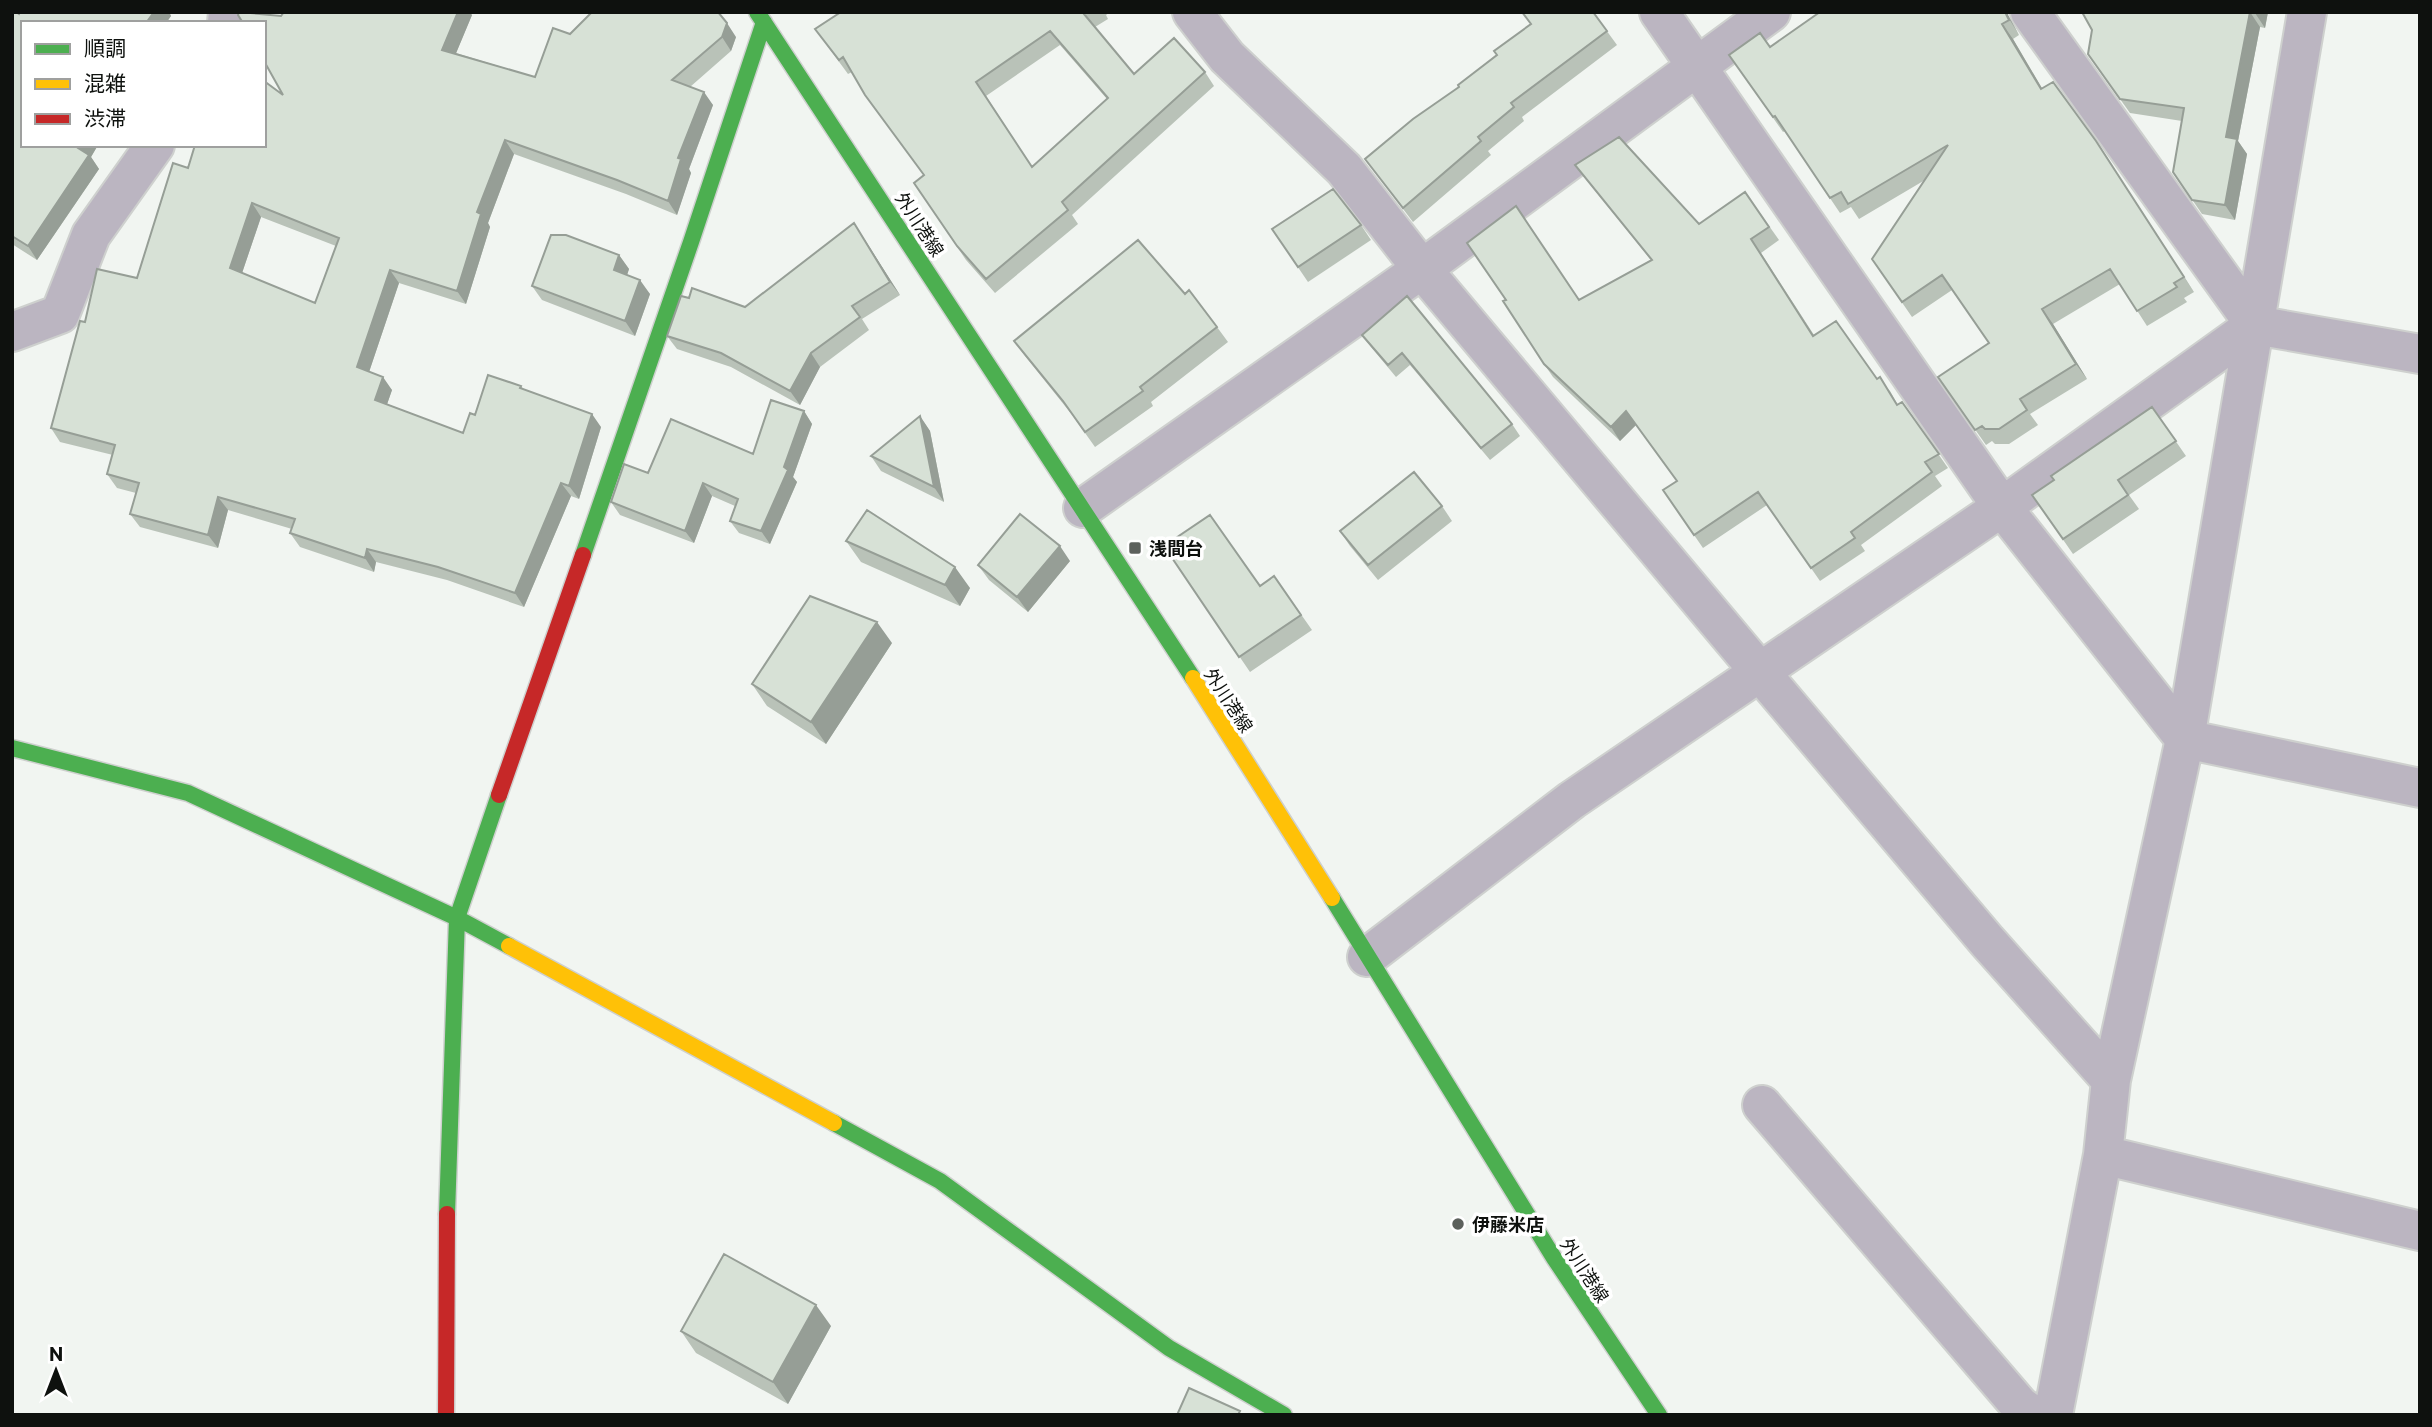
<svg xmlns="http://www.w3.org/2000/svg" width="2432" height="1427" font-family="Commissioner,'Noto Sans JP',sans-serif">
<rect width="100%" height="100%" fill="#f1f5f1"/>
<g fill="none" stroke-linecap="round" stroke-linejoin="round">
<defs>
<path id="street" d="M1192,12L1227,57L1344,169L1422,269L1760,672L1987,941L2111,1080
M1659,12L2002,507L2185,739L2420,788
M2030,12L2255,325L2420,354
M227,23L228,12
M12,332L60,314L91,235L155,145
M1083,508L1422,269L1771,12
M1367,957L1572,800L2002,507L2255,325
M1762,1105L2020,1406L2033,1415
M2103,1155L2420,1231
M2053,1415L2103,1155L2111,1080L2185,739L2307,12"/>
<path id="fast" d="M757,12L1193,678
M583,555L691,242L764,22
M12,748L188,793L457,918L509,946
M1332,898L1554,1258L1659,1415
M834,1123L940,1181L1169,1348L1284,1415
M447,1214L457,918L499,795"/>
<path id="slow" d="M1193,678L1332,898
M509,946L834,1123"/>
<path id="jam" d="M499,795L583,555
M446,1415L447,1214"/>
</defs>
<use href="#street" stroke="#ced0ce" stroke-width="42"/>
<use href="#fast" stroke="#ced0ce" stroke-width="19"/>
<use href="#slow" stroke="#ced0ce" stroke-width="19"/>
<use href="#jam" stroke="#ced0ce" stroke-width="19"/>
<use href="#street" stroke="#bbb5c1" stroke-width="38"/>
<use href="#fast" stroke="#4caf50" stroke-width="16"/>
<use href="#slow" stroke="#ffc107" stroke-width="16"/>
<use href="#jam" stroke="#c62828" stroke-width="16"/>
</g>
<path fill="#b9c2b8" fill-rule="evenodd" d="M12,12L19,14L20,12H169L171,16L166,23H23V145H98L91,157L99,169L37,260L12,244Z
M841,12H1110L1106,15L1108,19L1095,27L1134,74L1205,72L1214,86L1072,215L1078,224L995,293L966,260L914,183L924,175L852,72L848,74L815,29ZM1060,45L1107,99L1032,167L986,96Z
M1522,12H1593L1617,45L1522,117L1524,121L1488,151L1491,155L1413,222L1365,159L1459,87L1531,24Z
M2082,12H2268L2265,28L2260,27L2238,141L2247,154L2235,220L2202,214L2173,172L2182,121L2130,113L2088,54L2092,30Z
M472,15L456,53L535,77L570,34L736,37L731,51L690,87L713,105L689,169L691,173L677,215L626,194L514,154L488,223L490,227L466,304L399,283L369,372L392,390L387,404L463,433L475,415L521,386L524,390L601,427L579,499L571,496L524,607L447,580L376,562L374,572L300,547L290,533L292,529L228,510L218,548L140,527L130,514L136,493L117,488L107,474L113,455L60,442L51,428L85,322L137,278L188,168L283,95L281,16ZM261,217L336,246L315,303L242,273Z
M2008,15L2019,35L2013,39L2042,88L2106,156L2194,292L2184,298L2187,302L2147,326L2120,284L2053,324L2087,379L2030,414L2038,425L2009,444H1995L1992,441L1986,445L1938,377L1989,343L1952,290L1912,317L1872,259L1925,180L1859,219L1851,207L1840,213L1785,131L1783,132L1729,55L1770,47Z
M1575,165L1699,224L1745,192L1779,240L1761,253L1814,335L1877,379L1890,391L1898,405L1902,402L1948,468L1935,476L1942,486L1861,545L1865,551L1820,581L1767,505L1703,548L1663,490L1677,481L1636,425L1620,441L1553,377L1544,364L1506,300H1580L1651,260L1585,178Z
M1361,225L1371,240L1308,282L1272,229Z
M863,237L900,295L862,319L869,330L820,367L800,405L731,367L677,349L667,336L745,307Z
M619,255L629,269L627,275L650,294L635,336L542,300L532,286Z
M1185,294L1217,327L1228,342L1151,402L1153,406L1095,447L1073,416L1025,356L1014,341Z
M1407,296L1512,424L1520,436L1490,460L1410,365L1396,377L1371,347L1362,335Z
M2152,407L2186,456L2129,495L2139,509L2073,554L2032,495Z
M804,411L812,424L793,477L797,482L770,544L739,533L730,521L735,506L712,496L694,543L620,515L611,502L753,454Z
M920,416L930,431L944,502L881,471L871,456Z
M1442,506L1452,521L1378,580L1350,546L1340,531Z
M846,541L970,588L960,606L861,562Z
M1164,546L1260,586L1274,576L1312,630L1250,672Z
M1070,561L1028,612L989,580L978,565Z
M892,643L826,744L767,706L752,684Z
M831,1326L788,1404L696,1353L681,1331Z"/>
<path fill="#969e96" d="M154,12H169L171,16L166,23H146Z
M458,12H470L472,15L452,63L442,50Z
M2005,12H2009L2008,15L2019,35Z
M2250,12L2260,27L2238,141L2247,154L2235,220L2225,205L2226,137Z
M2255,12H2268L2265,28L2255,13Z
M727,23L736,37L731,51L722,37Z
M2002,24L2013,39L2051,104L2041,89Z
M704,92L713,105L689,169L691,173L677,215L668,201L678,158Z
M505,140L514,154L488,223L490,227L466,304L457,291L477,212Z
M2096,141L2106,156L2194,292L2184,277Z
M80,145H98L91,157L99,169L37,260L28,246Z
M252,203L261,217L239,282L230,268Z
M854,223L863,237L900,295L890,282Z
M619,255L629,269L624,284L614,270Z
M390,270L399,283L366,381L357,367Z
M640,280L650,294L635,336L625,321Z
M2042,309L2053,324L2087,379L2076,364Z
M811,353L820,367L800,405L790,391Z
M383,377L392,390L384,413L375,400Z
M804,411L812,424L793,477L797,482L770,544L761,531Z
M1626,411L1636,425L1620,441L1611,427Z
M592,414L601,427L579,499L569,486Z
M920,416L930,431L944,502L934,487Z
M561,483L571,496L524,607L515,593Z
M703,483L712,496L694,543L685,531Z
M218,497L228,510L218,548L208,535Z
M1060,546L1070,561L1028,612L1017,597Z
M367,549L376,562L374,572L365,558Z
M955,567L970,588L960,606L945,585Z
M877,622L892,643L826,744L811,722Z
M816,1305L831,1326L788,1404L773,1382Z"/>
<path fill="#d7e1d6" stroke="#969e96" stroke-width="2" fill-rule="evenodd" d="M12,12H16L19,14L20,12H154L146,23H23V145H80L78,148L89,155L28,246L12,236Z
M239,12L281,16L284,12H458L442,50L535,77L553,28L570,34L592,12H718L727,23L722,37L672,80L704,92L678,158L681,159L668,201L617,180L505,140L477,212L481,214L457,291L390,270L357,367L383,377L375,400L463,433L470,413L475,415L488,375L521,386L520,388L592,414L569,486L561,483L515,593L438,567L367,549L365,558L290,533L295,519L218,497L208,535L130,514L139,483L107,474L115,445L51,428L80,321L85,322L97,269L137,278L173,163L188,168L195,145H264V81L283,95L264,61V23H243L238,15ZM252,203L339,238L315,303L230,268Z
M841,12H1088L1084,14L1134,74L1174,38L1205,72L1062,202L1068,210L986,279L957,246L914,183L924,175L865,95L843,57L839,60L815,29ZM1050,31L1108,98L1032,167L976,82Z
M1522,12H1593L1607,31L1511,103L1514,107L1478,137L1481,141L1403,208L1365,159L1413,119L1459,87L1458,85L1497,55L1494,51L1531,24Z
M1820,12H2005L2009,20L2002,24L2041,89L2053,82L2096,141L2184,277L2174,283L2177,287L2137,311L2110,269L2042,309L2076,364L2020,399L2027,410L1999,429H1985L1982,426L1975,430L1938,377L1989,343L1942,275L1902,302L1872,259L1948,145L1848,204L1841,192L1830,198L1775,116L1773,117L1729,55L1760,33L1770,47Z
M2082,12H2250L2226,137L2237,139L2225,205L2192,200L2173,172L2184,108L2120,99L2088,54L2092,30Z
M1619,137L1699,224L1745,192L1769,227L1751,239L1813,336L1836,321L1877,379L1880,377L1897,405L1902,402L1939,454L1925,462L1932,472L1851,532L1855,538L1811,568L1758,492L1694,535L1663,490L1677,481L1626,411L1611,427L1544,364L1503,301L1506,300L1467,243L1516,206L1579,300L1652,260L1575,165Z
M1333,189L1361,225L1298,267L1272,229Z
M854,223L890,282L852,306L860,317L811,353L790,391L721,353L667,336L681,296L689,298L692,288L745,307Z
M551,235H566L619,255L614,270L640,280L625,321L532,286Z
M1138,240L1185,294L1189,290L1217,327L1140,387L1143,391L1085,432L1063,401L1014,341Z
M1407,296L1512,424L1481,448L1402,353L1388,365L1362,335Z
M771,400L804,411L784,467L788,470L761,531L730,521L738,499L703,483L685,531L611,502L624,464L648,473L671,419L753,454Z
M2152,407L2176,441L2118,480L2128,495L2063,539L2032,495L2054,480L2051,476Z
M920,416L934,487L871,456Z
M1414,472L1442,506L1368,565L1340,531Z
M867,510L955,567L945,585L846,541Z
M1020,514L1060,546L1017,597L978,565Z
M1210,515L1260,586L1274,576L1301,615L1239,657L1164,546Z
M810,596L877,622L811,722L752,684Z
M724,1254L816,1305L773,1382L681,1331Z
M1189,1388L1240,1411L1238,1415H1177Z"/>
<g fill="#5d615d" stroke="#fff" stroke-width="2.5">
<rect x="1128" y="541" width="14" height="14" rx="3.5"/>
<circle cx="1458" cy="1224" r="7"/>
</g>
<g text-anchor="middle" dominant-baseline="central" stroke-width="7" stroke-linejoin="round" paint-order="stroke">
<g font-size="18" fill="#0e110e" stroke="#fff">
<text transform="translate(920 224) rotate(57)">外川港線</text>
<text transform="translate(1229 700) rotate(57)">外川港線</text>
<text transform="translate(1585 1270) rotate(57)">外川港線</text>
</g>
<g font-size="18" font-weight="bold" fill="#0e110e" stroke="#fff" text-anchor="start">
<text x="1149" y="548">浅間台</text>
<text x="1472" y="1224">伊藤米店</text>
</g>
</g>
<rect width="2432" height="1427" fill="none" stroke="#0e110e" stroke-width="28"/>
<rect x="21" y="21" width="245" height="126" fill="#ffffff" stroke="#9fa09f" stroke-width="2"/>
<rect x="35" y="44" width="35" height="10" fill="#4caf50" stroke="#9fa09f" stroke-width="2"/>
<text x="84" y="56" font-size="21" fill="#0e110e">順調</text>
<rect x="35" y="79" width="35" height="10" fill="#ffc107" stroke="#9fa09f" stroke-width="2"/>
<text x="84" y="91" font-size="21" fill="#0e110e">混雑</text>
<rect x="35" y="114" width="35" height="10" fill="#c62828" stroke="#9fa09f" stroke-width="2"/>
<text x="84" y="126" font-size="21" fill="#0e110e">渋滞</text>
<g transform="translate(56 1371)" stroke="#ffffff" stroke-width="5" paint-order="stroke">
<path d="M0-5L12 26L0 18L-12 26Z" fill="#0e110e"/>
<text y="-10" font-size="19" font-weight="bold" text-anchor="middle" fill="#0e110e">N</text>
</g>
</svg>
